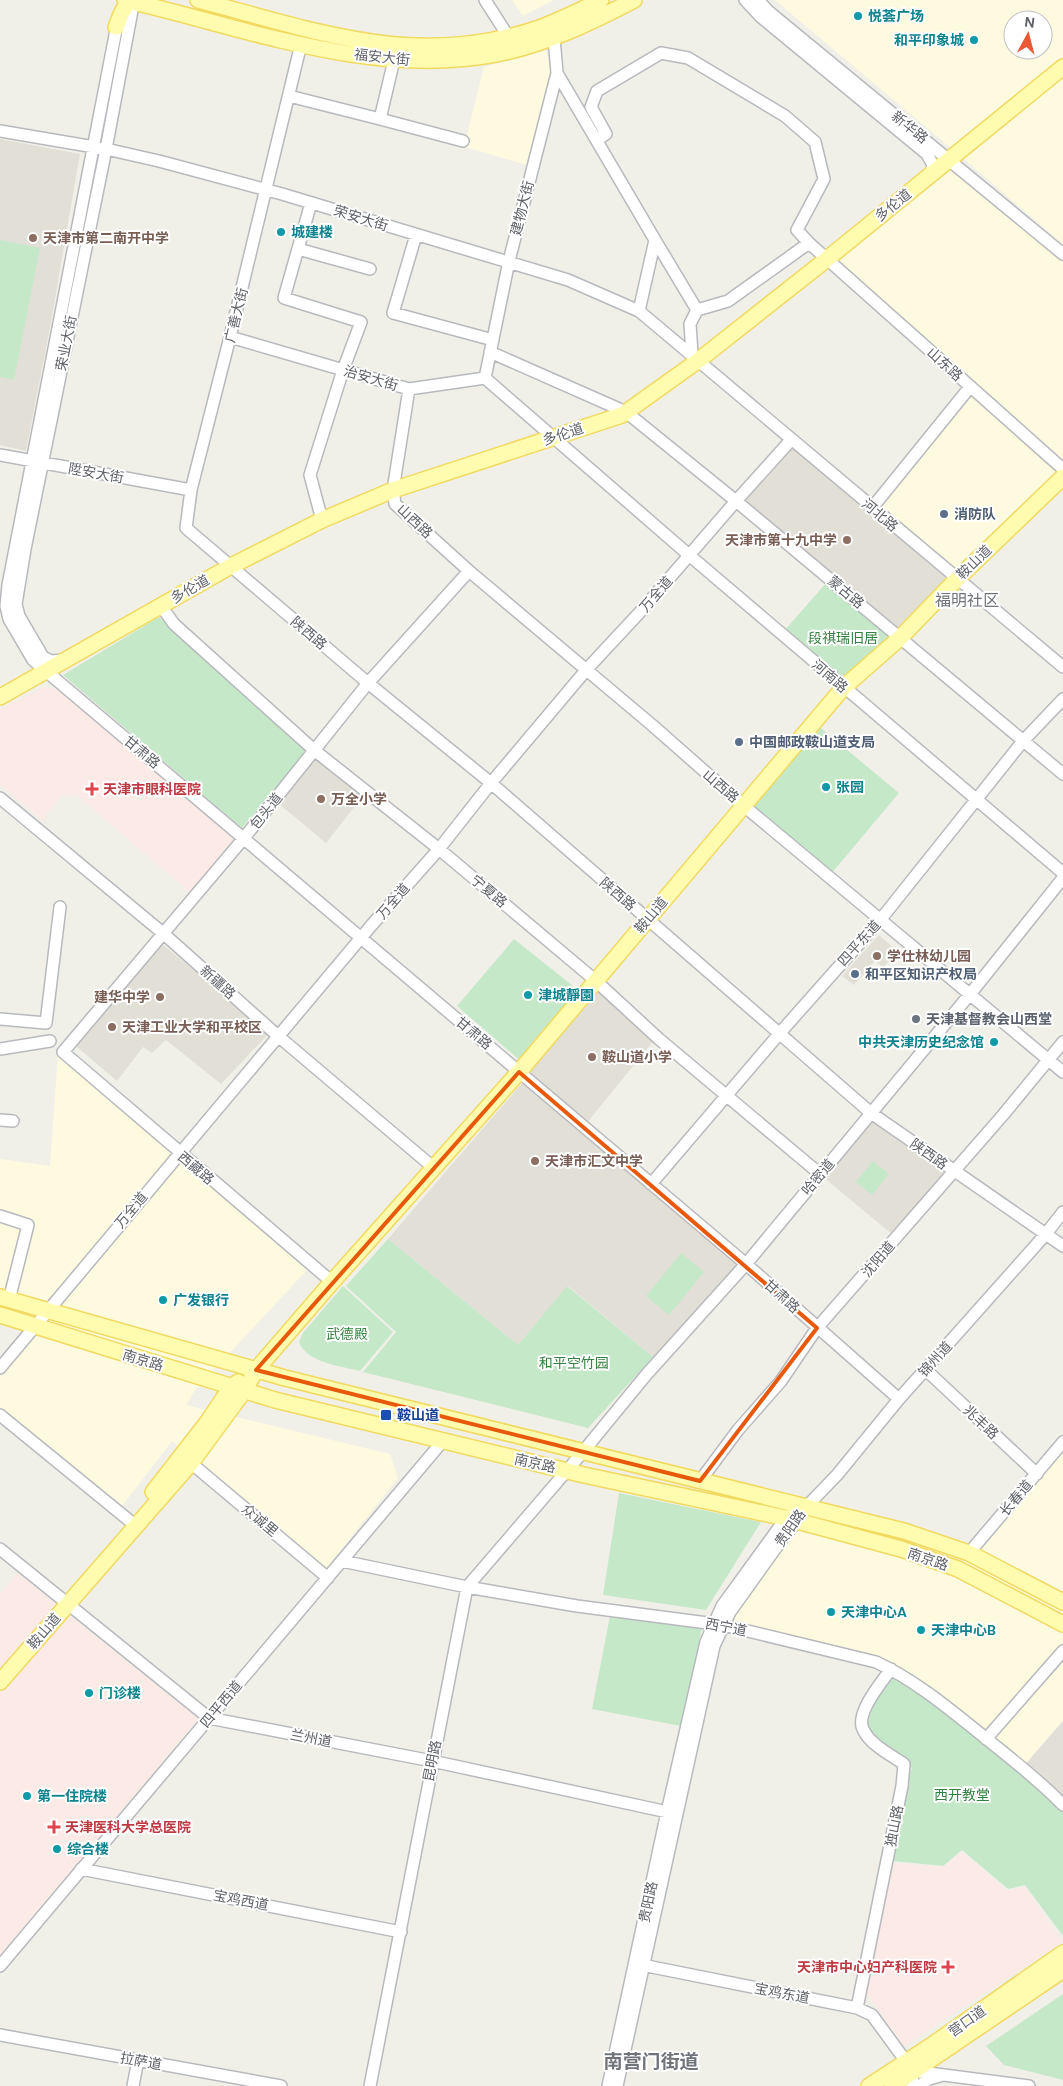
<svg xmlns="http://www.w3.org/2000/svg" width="1063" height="2086" font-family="'DM Sans','Noto Sans SC',sans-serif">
<rect width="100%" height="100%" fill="#f1f0e8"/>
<path fill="#fefae0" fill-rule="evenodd" d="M512,0H554L523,16Z
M775,0H1063V244L965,160ZM1013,20H1043V50H1013Z
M546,50L551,71L528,165L464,147L484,67Z
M951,162L1063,258V473L955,576L870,507L969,384L831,261Z
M58,1055L307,1270L195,1390L186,1405L390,1454L398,1478L324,1571L172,1441L122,1506L0,1417V1373L53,1310L0,1293V1159L50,1166Z
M1063,1446V1720L1024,1765L945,1698L896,1666L875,1657L728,1623L792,1525L935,1564L966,1561Z"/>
<path fill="#e1dfd6" d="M0,139L80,154L51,322L26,451L0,445Z
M791,446L950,580L899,631L745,500Z
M314,757L363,796L326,843L278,803Z
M879,935L897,951L883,968L875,961L854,985L842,976Z
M161,943L269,1033L221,1084L166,1040L152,1053L143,1047L117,1081L76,1046Z
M600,990L655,1039L586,1124L528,1074Z
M522,1083L739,1264L653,1357L568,1286L518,1345L388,1239Z
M870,1116L948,1171L893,1235L822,1176Z
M1063,1721V1799L1025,1765Z"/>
<path fill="#fceae6" d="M44,687L58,689L235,837L190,893L77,795L66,797L63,794L42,820L0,784V709Z
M17,1573L198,1719L0,1955V1594Z
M962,1852L1007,1891L1024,1887L1063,1942L904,2046L866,1993L893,1863L943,1867Z"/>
<path fill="#c5e8c9" d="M0,240L40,248L14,380L0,377Z
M827,582L896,639L846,686L784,631Z
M159,617L307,750L242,828L63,675Z
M817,725L899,793L831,874L749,806Z
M514,939L583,994L523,1063L457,1006Z
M873,1161L889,1174L872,1195L856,1182Z
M388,1239L518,1345L567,1286L653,1357L588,1428L363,1372L396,1332L346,1286Z
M681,1253L704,1272L669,1315L646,1296Z
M343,1286L393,1332L360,1371C341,1366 307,1363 299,1342L303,1333Z
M619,1493L761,1522L706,1610L603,1595Z
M610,1616L702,1628L681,1726L592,1709Z
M892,1672C952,1714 1013,1757 1063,1811V1936L1025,1885L1008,1889L962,1850L943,1866L893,1861L903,1790L912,1768L865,1730L866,1708Z
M1063,1994V2080L1004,2065L986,2046Z"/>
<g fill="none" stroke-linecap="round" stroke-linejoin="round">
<defs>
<path id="minor" d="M485,0L508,36
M745,0L761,17L927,154L933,165L930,176
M758,0L768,11L1063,254
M118,20L8,585L6,606L9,619L33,660L746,1264L899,1399
M301,44L230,337L191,490L186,528L368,683L491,783L871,1113L1063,1246
M557,73L655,240L639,311
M289,96L380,119L394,60
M380,119L463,141
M0,131L106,149L159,161L282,194L568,280L639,311L1063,667
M597,140L606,134L591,107L597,91L661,53L688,58L785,116L815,142L824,179L797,230L809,243
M311,203L284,298L361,322L343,370L310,475L322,520
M416,235L393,313L493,340
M655,240L697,310L690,324L692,354
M298,249L370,269
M697,310L728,301L809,243L1063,469
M230,337L409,389L485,378L689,555L1063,873
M490,352L626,412L736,501L1063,774
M485,378L509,261L557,73L554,38
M409,389L393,490L395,504L469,571L652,725L744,806L1063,1072
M0,455L191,490
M872,508L970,387
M161,606L174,624L314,750L439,849L596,981L659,1039L820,1174
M64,660L51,661L43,657L19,616L16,604L25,549L106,149L134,0
M0,798L164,934L278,1036L434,1168
M0,1019L46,1023L60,907
M0,1049L50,1041
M0,1120L13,1121
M651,1184L779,1034L881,919L1023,741L1063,699
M0,1216L28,1225L9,1300
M332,1282L63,1052L244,838L368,683L469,571
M0,1368L370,927L439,849L491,783L587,669L641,611L736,501L791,440
M925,1369L1037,1474
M0,1415L136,1526
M191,1463L328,1578
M700,1481L738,1430L781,1381L817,1328L1003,1115L1063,1042
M0,1549L209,1718L432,1761L677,1814
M969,1553L1063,1442
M342,1561L467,1587L577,1606L723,1625L876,1662C917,1681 953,1712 988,1740C1014,1761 1040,1781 1063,1805
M986,1739L1063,1651
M81,1869L401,1932
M637,1964L857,2008L872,2015L913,2071L912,2086
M0,1966L442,1442
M857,2008L902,1786L904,1764C891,1755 871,1745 864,1731C853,1715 882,1682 891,1669
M0,2035L281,2086
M913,2071L1029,2086
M133,2086L138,2060
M370,2086L467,1587L582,1453L646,1375L746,1264L975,988L1063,878
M608,2086L667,1812L706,1642L722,1606L786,1518L807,1506L837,1475L899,1399L1045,1235L1063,1212
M617,2086L714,1646L730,1612L783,1538L801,1516
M919,2086L929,2079L940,2076"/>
<path id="major" d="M125,0C247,28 371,78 497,54C546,44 590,23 634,0
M198,0C316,31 417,70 539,28C561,20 581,10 601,0
M116,27L122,12L130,0
M0,697L231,566L322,520L393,490L622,415L699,360L827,259L1063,67
M0,1297L285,1378L904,1531L969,1553L1063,1602
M0,1315L275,1400L584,1475L786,1518L901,1549L958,1569L1063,1624
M153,1492L209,1420L231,1387L238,1382
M0,1682L191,1463L244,1391L256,1370L332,1282L519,1072L843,688L901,637L957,579L1063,477
M869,2086L932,2045L1063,1953
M892,2086L1063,1970"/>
</defs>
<use href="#minor" stroke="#b8b9be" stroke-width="14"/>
<use href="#major" stroke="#f2d960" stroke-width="18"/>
<use href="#minor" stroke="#fff" stroke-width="11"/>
<use href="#major" stroke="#fffbaf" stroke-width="15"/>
</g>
<path fill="none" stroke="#e8590c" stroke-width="4" stroke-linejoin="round" d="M519,1072L817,1328L700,1481L256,1370Z"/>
<g fill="#0f9aa8" stroke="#fff" stroke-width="2">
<circle cx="858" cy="16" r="5"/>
<circle cx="974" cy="40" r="5"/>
<circle cx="281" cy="232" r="5"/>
<circle cx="826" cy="787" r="5"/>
<circle cx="528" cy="995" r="5"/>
<circle cx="994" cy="1042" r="5"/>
<circle cx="163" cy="1300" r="5"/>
<circle cx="831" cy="1612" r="5"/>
<circle cx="921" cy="1630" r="5"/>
<circle cx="89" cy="1693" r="5"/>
<circle cx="27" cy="1796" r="5"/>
<circle cx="57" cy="1849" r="5"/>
</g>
<g fill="#8d6e63" stroke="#fff" stroke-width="2">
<circle cx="33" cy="238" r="5"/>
<circle cx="847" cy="540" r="5"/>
<circle cx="321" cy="799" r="5"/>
<circle cx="877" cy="956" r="5"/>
<circle cx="160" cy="997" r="5"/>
<circle cx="112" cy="1027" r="5"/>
<circle cx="592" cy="1057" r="5"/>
<circle cx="535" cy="1161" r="5"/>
</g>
<g fill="#5c6f8a" stroke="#fff" stroke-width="2">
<circle cx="944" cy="514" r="5"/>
<circle cx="739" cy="742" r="5"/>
<circle cx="855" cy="974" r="5"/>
</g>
<g fill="#e0444e" stroke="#fff" stroke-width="2">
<path d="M89.5 781.5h5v5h5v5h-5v5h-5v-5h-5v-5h5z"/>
<path d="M51.5 1819.5h5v5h5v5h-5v5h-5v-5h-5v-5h5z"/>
<path d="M945.5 1959.5h5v5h5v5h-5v5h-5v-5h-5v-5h5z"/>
</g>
<circle fill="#6b7280" stroke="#fff" stroke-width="2" cx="916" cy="1019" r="5"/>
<rect fill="#1a4fb4" stroke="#fff" stroke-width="2" x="380" y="1409" width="12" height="12" rx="2.5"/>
<g text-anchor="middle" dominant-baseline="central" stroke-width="4" stroke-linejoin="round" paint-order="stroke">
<g font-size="14" font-weight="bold" fill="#0d838f" stroke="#fff" text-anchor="start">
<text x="868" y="16">悦荟广场</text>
<text x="964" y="40" text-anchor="end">和平印象城</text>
<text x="291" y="232">城建楼</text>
<text x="836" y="787">张园</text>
<text x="538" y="995">津城靜園</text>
<text x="984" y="1042" text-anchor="end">中共天津历史纪念馆</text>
<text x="173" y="1300">广发银行</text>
<text x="841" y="1612">天津中心A</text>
<text x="931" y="1630">天津中心B</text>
<text x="99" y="1693">门诊楼</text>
<text x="37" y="1796">第一住院楼</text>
<text x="67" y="1849">综合楼</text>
</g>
<g font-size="14" fill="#5f6268" stroke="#fff">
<text transform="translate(382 57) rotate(6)">福安大街</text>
<text transform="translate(910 127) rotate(39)">新华路</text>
<text transform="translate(893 205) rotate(-39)">多伦道</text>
<text transform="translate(522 208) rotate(-76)">建物大街</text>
<text transform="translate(361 218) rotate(17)">荣安大街</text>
<text transform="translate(236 315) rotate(-76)">广善大街</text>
<text transform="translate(66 343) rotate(-79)">荣业大街</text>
<text transform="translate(945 364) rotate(42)">山东路</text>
<text transform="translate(371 378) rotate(16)">治安大街</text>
<text transform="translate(563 434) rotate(-18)">多伦道</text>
<text transform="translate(96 473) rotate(10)">陞安大街</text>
<text transform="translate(880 515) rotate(40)">河北路</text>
<text transform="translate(415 521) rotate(43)">山西路</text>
<text transform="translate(974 562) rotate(-44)">鞍山道</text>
<text transform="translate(190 589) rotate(-30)">多伦道</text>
<text transform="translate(846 592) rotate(40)">蒙古路</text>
<text transform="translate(656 594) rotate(-49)">万全道</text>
<text transform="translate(309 633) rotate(41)">陕西路</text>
<text transform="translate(830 676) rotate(41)">河南路</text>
<text transform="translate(142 752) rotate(40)">甘肃路</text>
<text transform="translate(721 786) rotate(41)">山西路</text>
<text transform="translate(266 811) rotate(-51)">包头道</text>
<text transform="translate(489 891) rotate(40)">宁夏路</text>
<text transform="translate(618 894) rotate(41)">陕西路</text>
<text transform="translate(393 901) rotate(-49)">万全道</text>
<text transform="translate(651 915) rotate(-50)">鞍山道</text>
<text transform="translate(859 943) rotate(-48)">四平东道</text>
<text transform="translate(218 982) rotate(42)">新疆路</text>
<text transform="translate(474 1033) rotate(40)">甘肃路</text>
<text transform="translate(929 1154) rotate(35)">陕西路</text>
<text transform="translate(196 1168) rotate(40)">西藏路</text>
<text transform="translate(818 1177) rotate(-50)">哈密道</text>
<text transform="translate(131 1210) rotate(-50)">万全道</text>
<text transform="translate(878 1259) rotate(-49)">沈阳道</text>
<text transform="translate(782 1296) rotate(42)">甘肃路</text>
<text transform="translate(935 1359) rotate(-48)">锦州道</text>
<text transform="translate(143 1360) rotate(17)">南京路</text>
<text transform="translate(981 1422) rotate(43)">兆丰路</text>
<text transform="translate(535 1463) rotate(13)">南京路</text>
<text transform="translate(1016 1498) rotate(-50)">长春道</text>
<text transform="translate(260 1520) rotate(40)">众诚里</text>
<text transform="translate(790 1528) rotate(-55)">贵阳路</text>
<text transform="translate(928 1559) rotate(19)">南京路</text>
<text transform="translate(726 1627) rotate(11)">西宁道</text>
<text transform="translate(44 1631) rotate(-49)">鞍山道</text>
<text transform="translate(221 1704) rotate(-50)">四平西道</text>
<text transform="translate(311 1738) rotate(11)">兰州道</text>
<text transform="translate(432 1761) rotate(-79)">昆明路</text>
<text transform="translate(894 1826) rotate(-79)">独山路</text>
<text transform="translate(241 1900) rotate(11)">宝鸡西道</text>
<text transform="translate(648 1902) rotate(-78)">贵阳路</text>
<text transform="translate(782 1993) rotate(11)">宝鸡东道</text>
<text transform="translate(967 2021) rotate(-35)">营口道</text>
<text transform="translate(141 2061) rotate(10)">拉萨道</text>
</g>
<g font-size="14" font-weight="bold" fill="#785e54" stroke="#fff" text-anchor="start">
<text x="43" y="238">天津市第二南开中学</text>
<text x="837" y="540" text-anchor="end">天津市第十九中学</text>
<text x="331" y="799">万全小学</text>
<text x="887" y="956">学仕林幼儿园</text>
<text x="150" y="997" text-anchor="end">建华中学</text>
<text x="122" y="1027">天津工业大学和平校区</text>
<text x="602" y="1057">鞍山道小学</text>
<text x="545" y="1161">天津市汇文中学</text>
</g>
<g font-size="14" font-weight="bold" fill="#4e5e75" stroke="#fff" text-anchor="start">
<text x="954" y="514">消防队</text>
<text x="749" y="742">中国邮政鞍山道支局</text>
<text x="865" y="974">和平区知识产权局</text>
</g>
<g font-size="14" fill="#348241" stroke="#fff">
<text x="843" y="638">段祺瑞旧居</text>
<text x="347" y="1334">武德殿</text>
<text x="574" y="1363">和平空竹园</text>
<text x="962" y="1795">西开教堂</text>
</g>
<g font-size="14" font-weight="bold" fill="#be3a42" stroke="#fff" text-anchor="start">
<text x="103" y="789">天津市眼科医院</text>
<text x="65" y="1827">天津医科大学总医院</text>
<text x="937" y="1967" text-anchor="end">天津市中心妇产科医院</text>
</g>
<g font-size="14" font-weight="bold" fill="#5b616d" stroke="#fff" text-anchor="start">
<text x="926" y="1019">天津基督教会山西堂</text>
</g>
<g font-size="14" font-weight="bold" fill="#164399" stroke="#fff" text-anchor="start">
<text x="397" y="1415">鞍山道</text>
</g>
<g font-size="16" fill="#70747a" stroke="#fff">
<text x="967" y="600">福明社区</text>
</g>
<g font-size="19" font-weight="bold" fill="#70747a" stroke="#fff">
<text x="651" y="2061">南营门街道</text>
</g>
</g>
<g transform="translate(1028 35) rotate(7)"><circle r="24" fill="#ffffff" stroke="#bfc0c3"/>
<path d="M0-4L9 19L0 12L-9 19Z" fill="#ea5735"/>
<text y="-8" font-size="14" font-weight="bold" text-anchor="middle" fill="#5f6268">N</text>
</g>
</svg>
